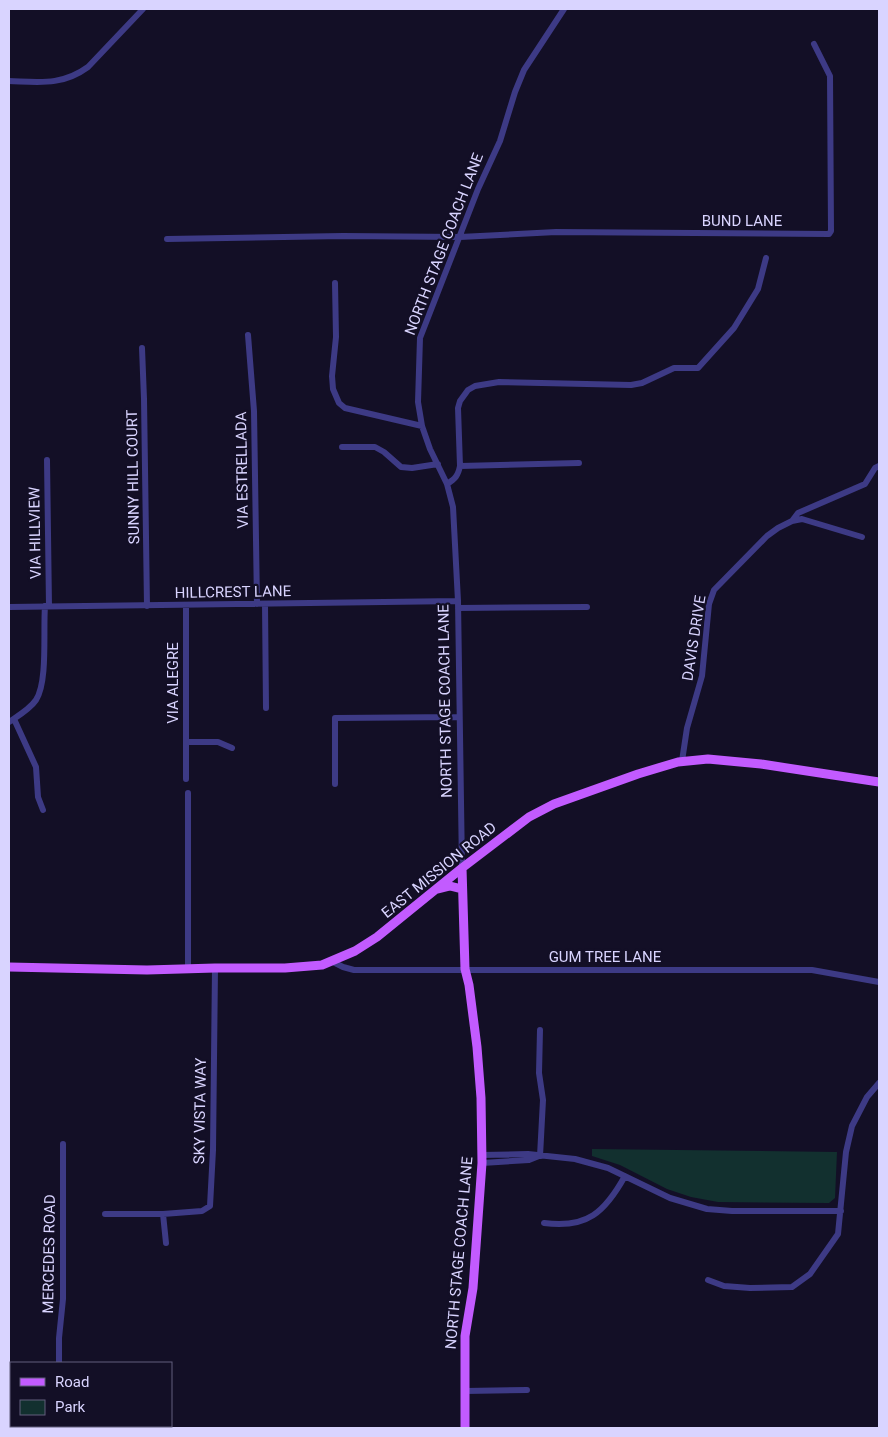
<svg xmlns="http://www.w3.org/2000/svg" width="888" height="1437" font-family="Roboto,sans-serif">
<rect width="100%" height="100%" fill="#130f26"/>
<path fill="#12302f" d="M592,1149L837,1152L835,1198L829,1203L718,1202L691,1197L667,1189L620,1165L592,1156Z"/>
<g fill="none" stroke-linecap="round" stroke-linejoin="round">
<path stroke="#3d3a85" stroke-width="6" d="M9,81C39,82 62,86 88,67L143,9
M167,239L343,236L460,237L556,232L829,234L831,231L830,76L814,44
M335,283L336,337L332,376L333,389L339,403L345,408L422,426
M248,335L254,411L257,604
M142,348L144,399L147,606
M342,447H375L384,452L401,467L412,468L438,464
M47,460L49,606
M460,466L579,463
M447,484C455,479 458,476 460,466L458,408L460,401L468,390L475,386L499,382L631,385L642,383L674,368H698L734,328L758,289L766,258
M792,521L798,513L865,484L875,468L879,466
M265,604L266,708
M9,607L458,601
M458,608L587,607
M14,719L36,767L38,797L43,810
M9,722C18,716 30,709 36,700C48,682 43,630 45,606
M186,742H218L232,748
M682,761L687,728L702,676L709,604L714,590L767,536L778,528L792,521L802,519L862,537
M186,779V605
M335,784V718L459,717
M462,868L458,601L453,507L447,484L430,449L422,426L418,402L420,338L478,189L500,141L515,92L524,70L564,9
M331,961L343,967L354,970H812L879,982
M188,968V793
M540,1030L539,1073L543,1100L540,1156
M481,1155L528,1154L575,1159L608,1168L670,1198L707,1209L732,1211H841
M482,1163L529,1160L539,1156
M105,1214H163L202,1211L210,1206L213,1150L215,968
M163,1214L166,1243
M544,1223C587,1229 605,1212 625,1176
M708,1280L724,1286L750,1288L792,1287L810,1274L838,1234L846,1152L852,1126L867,1097L879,1083
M59,1363V1338L63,1299V1144
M465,1391L527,1390
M42,1428L44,1426"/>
<path stroke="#c25bff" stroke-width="9" d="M462,868L465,969L469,985L477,1047L481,1098L482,1163L473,1288L465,1336V1428
M438,889L450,886L462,889
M9,967L147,970L215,968H285L322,965L355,951L377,937L462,868L529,817L554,804L638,774L678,762L708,759L761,764L879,782"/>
</g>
<g text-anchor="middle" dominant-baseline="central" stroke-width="4.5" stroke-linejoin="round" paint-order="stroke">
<g font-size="15" fill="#d9d4ff" stroke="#130f26">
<text x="742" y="221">BUND LANE</text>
<text transform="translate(444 244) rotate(-69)">NORTH STAGE COACH LANE</text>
<text transform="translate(242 470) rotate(-91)">VIA ESTRELLADA</text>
<text transform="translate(133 477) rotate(-91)">SUNNY HILL COURT</text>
<text transform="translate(35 533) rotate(-91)">VIA HILLVIEW</text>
<text transform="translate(233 592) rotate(-1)">HILLCREST LANE</text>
<text transform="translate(694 638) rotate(-81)">DAVIS DRIVE</text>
<text transform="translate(173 683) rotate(-90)">VIA ALEGRE</text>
<text transform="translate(445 701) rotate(-91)">NORTH STAGE COACH LANE</text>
<text transform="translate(439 870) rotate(-39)">EAST MISSION ROAD</text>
<text x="605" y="957">GUM TREE LANE</text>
<text transform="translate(200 1111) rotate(-89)">SKY VISTA WAY</text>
<text transform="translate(459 1253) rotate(-85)">NORTH STAGE COACH LANE</text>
<text transform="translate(49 1254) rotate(-89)">MERCEDES ROAD</text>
</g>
</g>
<rect width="888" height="1437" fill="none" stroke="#d9d4ff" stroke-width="20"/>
<rect x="10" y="1362" width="162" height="65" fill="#130f26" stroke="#625e7d"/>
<rect x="20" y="1378" width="25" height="8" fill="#c25bff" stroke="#625e7d"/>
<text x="55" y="1387" font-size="15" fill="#d9d4ff">Road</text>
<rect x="20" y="1400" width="25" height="15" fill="#12302f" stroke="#625e7d"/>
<text x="55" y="1412" font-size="15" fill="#d9d4ff">Park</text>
</svg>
